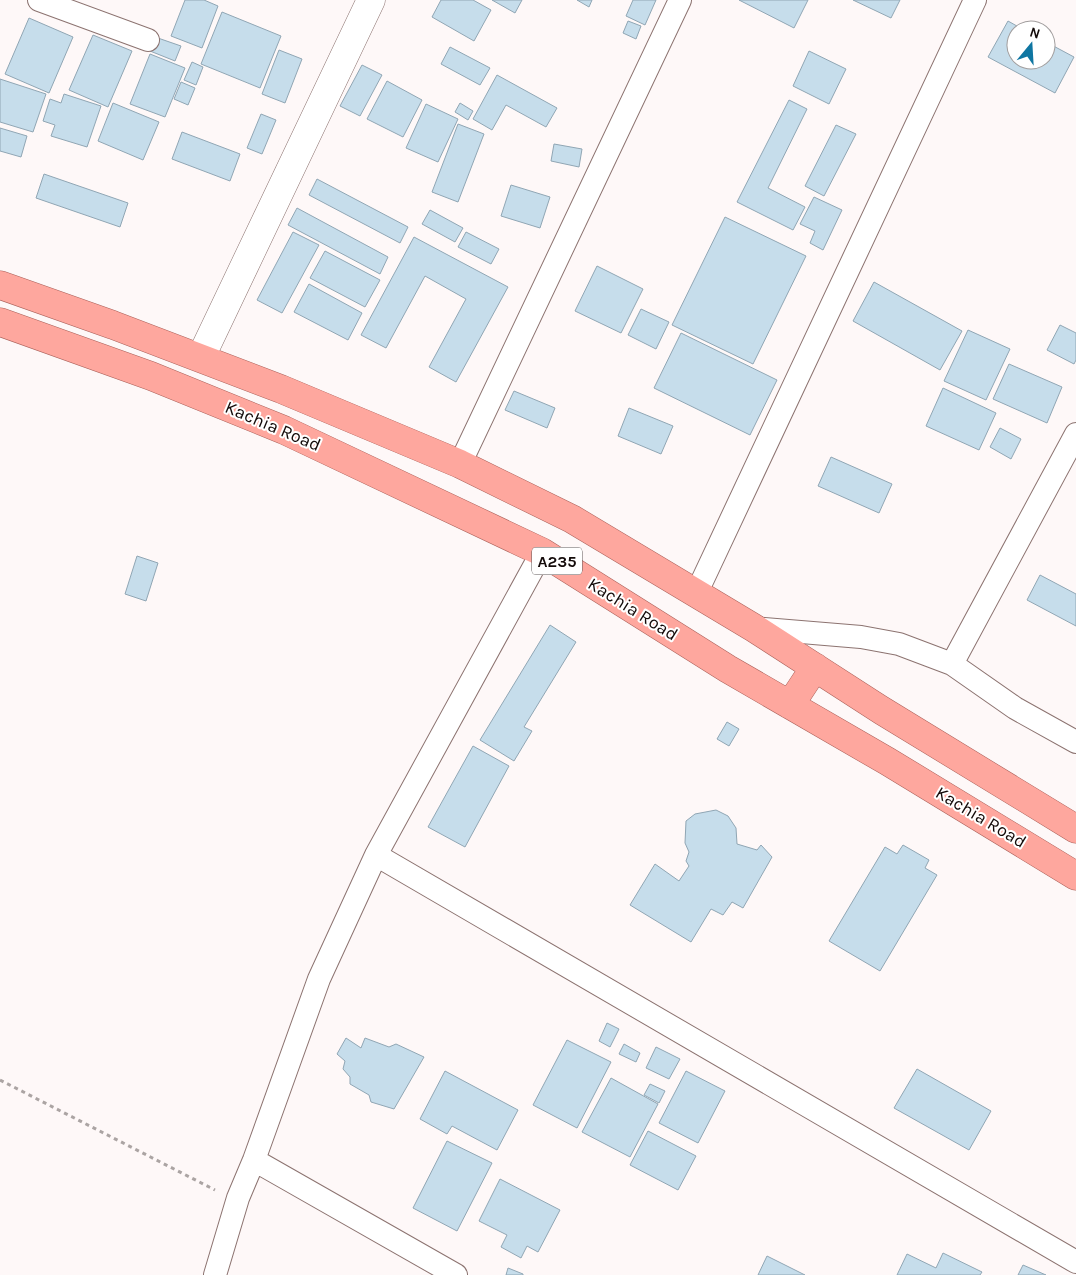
<svg xmlns="http://www.w3.org/2000/svg" width="1076" height="1275" font-family="Karla,sans-serif">
<rect width="100%" height="100%" fill="#fef8f8"/>
<path fill="#c6ddeb" stroke="#90a6b4" d="M185,0H204L218,6L202,48L171,36Z
M441,0H473L491,10L474,41L432,17Z
M492,0H522L515,13Z
M577,0H592L589,7Z
M633,0H656L645,25L626,16Z
M739,0H808L794,28Z
M853,0H900L891,18Z
M222,12L281,36L260,88L201,64Z
M29,18L73,37L49,93L5,74Z
M628,21L641,26L636,39L623,33Z
M1008,21L1024,30H1016V60H1046V42L1074,57L1055,93L988,57Z
M93,35L132,51L108,107L69,90Z
M155,37L181,46L175,61L150,51Z
M450,47L490,68L480,85L441,64Z
M279,50L302,59L285,103L262,94Z
M809,51L846,69L829,104L793,86Z
M150,54L185,68L165,117L130,104Z
M192,62L203,67L196,85L184,80Z
M362,65L382,75L360,116L340,106Z
M497,75L557,108L546,127L506,105L492,130L473,119Z
M0,79L46,94L33,132L0,122Z
M387,81L422,100L403,137L367,119Z
M181,82L195,88L188,105L174,99Z
M64,94L101,106L87,147L51,136L55,125L43,121L50,99L61,103Z
M789,100L807,109L768,188L805,207L793,230L737,202Z
M113,103L159,122L143,160L98,141Z
M460,103L473,111L468,120L455,112Z
M426,104L458,119L438,162L406,148Z
M261,114L276,120L262,154L247,148Z
M458,124L484,134L458,202L432,192Z
M836,125L856,134L824,196L805,186Z
M0,128L27,136L21,157L0,151Z
M182,132L240,154L230,181L172,159Z
M554,144L582,149L579,167L551,161Z
M44,174L128,203L120,227L36,198Z
M317,179L408,227L400,243L309,195Z
M511,185L550,197L540,228L501,216Z
M814,197L842,210L823,250L810,243L815,231L800,224Z
M297,208L388,257L380,274L288,225Z
M430,210L463,228L455,242L422,224Z
M725,217L806,256L753,364L672,325Z
M293,232L319,245L282,313L257,300Z
M466,232L499,249L491,264L458,247Z
M414,237L508,287L456,382L429,367L466,299L425,276L386,348L361,335Z
M325,251L380,280L365,307L310,278Z
M597,266L643,289L621,333L575,311Z
M874,282L962,331L940,370L853,321Z
M309,284L362,313L348,340L294,312Z
M641,309L669,322L656,349L628,335Z
M1060,325L1076,333V360L1074,364L1047,350Z
M968,330L1010,349L986,400L944,381Z
M681,333L777,380L750,435L654,388Z
M1009,364L1062,387L1047,423L993,399Z
M943,388L996,413L979,450L926,426Z
M514,391L555,408L547,428L505,410Z
M629,408L673,426L661,454L618,436Z
M1000,428L1021,439L1011,459L990,447Z
M831,457L892,484L879,513L818,486Z
M137,556L158,563L146,601L125,594Z
M1040,575L1076,594V626L1027,600Z
M550,625L576,642L524,727L532,731L514,761L480,740Z
M727,722L739,729L729,746L717,739Z
M473,746L509,766L465,847L428,827Z
M716,810L728,816L736,828L737,844L757,850L761,845L772,857L743,908L732,902L723,915L711,909L691,942L630,905L655,864L679,881L689,866L686,861L689,852L685,843L686,821L695,814Z
M903,845L929,860L925,868L937,875L880,971L829,941L885,847L897,854Z
M607,1023L619,1029L610,1047L599,1041Z
M346,1038L361,1048L365,1038L389,1047L396,1044L424,1057L394,1109L371,1102L369,1095L350,1084V1077L343,1069L345,1061L337,1054Z
M567,1040L611,1062L577,1128L533,1105Z
M624,1044L640,1053L636,1062L619,1054Z
M656,1047L680,1059L669,1079L646,1068Z
M917,1069L991,1111L969,1150L894,1108Z
M445,1071L518,1110L497,1150L452,1126L447,1134L420,1119Z
M686,1071L725,1091L698,1143L659,1123Z
M611,1078L658,1104L630,1157L582,1132Z
M650,1084L665,1091L659,1103L644,1095Z
M648,1131L696,1156L678,1190L630,1165Z
M447,1141L492,1163L457,1231L413,1208Z
M500,1179L560,1210L538,1252L527,1246L521,1258L501,1247L507,1235L479,1221Z
M943,1253L982,1272L980,1275H897L907,1254L936,1268Z
M767,1256L805,1275H758Z
M1023,1265L1046,1275H1018Z
M508,1268L523,1274V1275H506Z"/>
<g fill="none" stroke-linecap="round" stroke-linejoin="round">
<defs>
<path id="minor" d="M39,0L148,40
M460,464L680,0
M696,594L975,0
M754,628L861,637L899,644L952,664L1015,708L1076,742
M952,664L1076,434
M376,855L1076,1262
M254,1160L456,1275
M215,1275L238,1198L254,1160L319,979L376,855L542,552"/>
<path id="tertiary" d="M201,357L371,0"/>
<path id="trunk" d="M0,285L113,325L281,389L460,464L572,519L754,628L881,710L1076,829
M0,322L151,376L284,430L542,552L728,669L887,761L1076,876
M790,705L815,667"/>
</defs>
<use href="#minor" stroke="#8c7370" stroke-width="24"/>
<use href="#tertiary" stroke="#8c7370" stroke-width="29"/>
<use href="#trunk" stroke="#ab625b" stroke-width="29"/>
<path stroke="#aba4a3" stroke-width="3" stroke-dasharray="4 4" stroke-linecap="butt" d="M0,1080L215,1190"/>
<use href="#minor" stroke="#fff" stroke-width="22"/>
<use href="#tertiary" stroke="#fff" stroke-width="28"/>
<use href="#trunk" stroke="#fea79e" stroke-width="28"/>
</g>
<g text-anchor="middle" dominant-baseline="central" stroke-width="4" stroke-linejoin="round" paint-order="stroke">
<rect fill="#fff" stroke="#5a5454" stroke-width="1" x="532" y="547.5" width="50" height="27" rx="4"/>
<g font-size="16" font-weight="bold" fill="#140b0a">
<text x="557" y="561">A235</text>
</g>
<g font-size="18" fill="#140b0a" stroke="#fff">
<text transform="translate(273 426) rotate(23)">Kachia Road</text>
<text transform="translate(633 609) rotate(32)">Kachia Road</text>
<text transform="translate(981 817) rotate(31)">Kachia Road</text>
</g>
</g>
<g transform="translate(1031 45) rotate(18)"><circle r="24" fill="#ffffff" stroke="#a19d9d"/>
<path d="M0-4L9 19L0 12L-9 19Z" fill="#0f76a2"/>
<text y="-8" font-size="14" font-weight="bold" text-anchor="middle" fill="#140b0a">N</text>
</g>
</svg>
